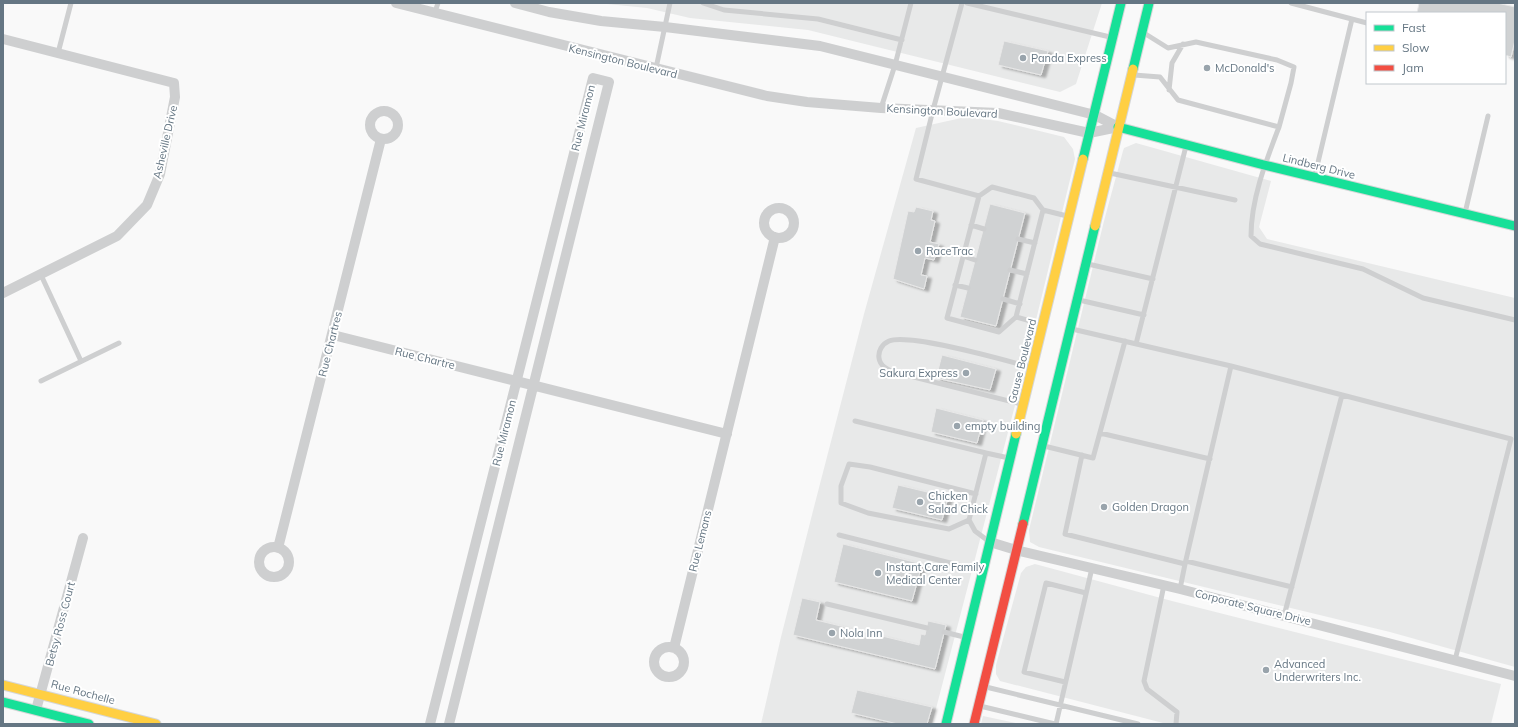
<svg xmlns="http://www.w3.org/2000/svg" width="1518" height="727" font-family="Mulish,sans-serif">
<defs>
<filter id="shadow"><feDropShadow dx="4.5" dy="2.5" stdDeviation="1" flood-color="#0004"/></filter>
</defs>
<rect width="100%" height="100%" fill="#f9f9f9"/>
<path fill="#e8e9e9" d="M597,3H1102L1076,84L1060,92L808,30L690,18L647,8Z
M966,117L998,121L1064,137L1073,149L1075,159L1020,386L932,724H761L781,637L814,507L864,314L916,128Z
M1136,143L1271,181L1259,227L1267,239L1515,298V667L1390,632L1039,547L1030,542L1029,530L1104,221L1123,151L1124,148Z
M1035,564L1172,601L1501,684L1491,724H1167L1000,681L996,674V665L1021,573L1026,567Z
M983,716L1020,724H981Z"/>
<path fill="#d0d2d3" stroke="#e8e8e8" filter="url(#shadow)" d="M1419,3H1497L1515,7V40L1511,57L1505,55V13H1417Z
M1004,41L1048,51L1041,75L998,65Z
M990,204L1025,213L996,326L960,317Z
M916,207L933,211L931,220L935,221L930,242L939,244L934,260L925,258L921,275L927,276L924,289L893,279L908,211L914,212Z
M942,355L996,369L990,390L936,378Z
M936,408L983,420L977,443L931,432Z
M898,485L948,497L942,520L892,508Z
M843,544L922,564L912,601L834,582Z
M802,598L820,602L816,620L919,645L921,634L925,635L928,621L946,625L935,669L793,635Z
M857,690L932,707L927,724H898L851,713Z"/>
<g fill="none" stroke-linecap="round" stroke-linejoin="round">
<defs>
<path id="fast" d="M1133,69L1149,3
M1118,127L1264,165L1515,226
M1083,159L1121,3
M1023,524L1095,226
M3,702L89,724
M946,724L1016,434"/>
<path id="slow" d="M1095,226L1133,69
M1016,434L1083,159
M3,685L156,724"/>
<path id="jam" d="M974,724L1023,524"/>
</defs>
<use href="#fast" stroke="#d5d6d7" stroke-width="11"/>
<use href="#slow" stroke="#d5d6d7" stroke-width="11"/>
<use href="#jam" stroke="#d5d6d7" stroke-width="11"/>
<path stroke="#cecfd0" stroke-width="5" d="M703,3L724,10L818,19L902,40
M962,3L933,110L916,179L979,196L992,187L1034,198L1043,210L1067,216
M967,3L1110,37
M1291,3L1367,23
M435,12L438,3
M58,53L71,3
M656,68L670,3
M1134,75L1160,77L1178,100L1279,127L1291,83L1294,67L1277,60L1196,42L1168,48L1144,33
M1169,90L1172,63L1183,44
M881,108L895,65L911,3
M1279,127C1266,161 1251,199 1251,236L1260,244L1363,269L1423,298L1515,320
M1110,173L1235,200
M1315,175L1352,19
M979,196L947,318L999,332L1016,317L1041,324
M1465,213L1488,116
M971,225L984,229
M1018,239L1035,243
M963,256L975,260
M1088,264L1153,279
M1010,270L1027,274
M41,275L81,361
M955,285L968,288
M1003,299L1020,304
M1079,300L1144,315
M1016,317L1043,210
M1072,329L1231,366L1511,439L1455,660
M1136,344L1186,146
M41,381L119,343
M1021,404L894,372C887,369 880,366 879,358C878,351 882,344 889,341C910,333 1004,360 1030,367
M855,421L986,453L969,520L975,531L987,540
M1100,433L1210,459
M1044,446L1093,458L1125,341
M986,453L1009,458
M1082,455L1065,534L1185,564L1180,589
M969,520L949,529L868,513L841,503V486L849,464L870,467L976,494
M839,535L982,571
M1186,561L1292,587
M1185,564L1231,366
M1164,585L1144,681L1147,689L1177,712L1176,724
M827,604L927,628
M1284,616L1342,395
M944,632L964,637
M1065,682L1024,672L1046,583L1086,593
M986,687L1138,724
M980,706L1055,724
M1056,724L1092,568"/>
<path stroke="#cecfd0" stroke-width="10" d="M396,3L767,96L807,102L881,108L998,113L1089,133L1118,127
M515,3L549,12L601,21L665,27L820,46L1095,115L1118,127
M3,39L174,83L175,97L160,174L147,205L117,236L3,293
M370 125a14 14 0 1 1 28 0a14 14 0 1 1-28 0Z
M764 223a15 15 0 1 1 30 0a15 15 0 1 1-30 0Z
M333,335L727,434
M990,542L1016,550L1180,589L1515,676
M259 562a15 15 0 1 1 30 0a15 15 0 1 1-30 0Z
M278,548L381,139
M654 662a15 15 0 1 1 30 0a15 15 0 1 1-30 0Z
M674,648L775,237
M36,710L83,538
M430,724L593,78L609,82L449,724"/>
<use href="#fast" stroke="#16e098" stroke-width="9"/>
<use href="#slow" stroke="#ffcf43" stroke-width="9"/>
<use href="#jam" stroke="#f24e42" stroke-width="9"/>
</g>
<g fill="#99a4ac" stroke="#fff" stroke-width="1.5">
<circle cx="1023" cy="58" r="4"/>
<circle cx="1207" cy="68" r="4"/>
<circle cx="918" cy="251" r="4"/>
<circle cx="966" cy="373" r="4"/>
<circle cx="957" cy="426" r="4"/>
<circle cx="920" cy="502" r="4"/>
<circle cx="1104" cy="507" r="4"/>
<circle cx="878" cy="573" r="4"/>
<circle cx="832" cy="633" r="4"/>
<circle cx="1266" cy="670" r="4"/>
</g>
<g text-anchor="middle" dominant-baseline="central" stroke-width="4" stroke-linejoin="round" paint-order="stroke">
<g font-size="11" fill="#657683" stroke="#fff" text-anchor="start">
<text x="1031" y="58">Panda Express</text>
<text x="1215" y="68">McDonald's</text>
<text x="926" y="251">RaceTrac</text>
<text x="958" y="373" text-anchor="end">Sakura Express</text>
<text x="965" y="426">empty building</text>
<text x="928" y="496">Chicken<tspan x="928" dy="13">Salad Chick</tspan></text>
<text x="1112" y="507">Golden Dragon</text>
<text x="886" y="567">Instant Care Family<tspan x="886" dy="13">Medical Center</tspan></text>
<text x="840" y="633">Nola Inn</text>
<text x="1274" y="664">Advanced<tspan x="1274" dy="13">Underwriters Inc.</tspan></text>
</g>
<g font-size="11" fill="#657683" stroke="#fff">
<text transform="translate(623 61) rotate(14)">Kensington Boulevard</text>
<text transform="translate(942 111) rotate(3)">Kensington Boulevard</text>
<text transform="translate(583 118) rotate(-76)">Rue Miramon</text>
<text transform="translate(165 142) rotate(-77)">Asheville Drive</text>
<text transform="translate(1319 166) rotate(14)">Lindberg Drive</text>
<text transform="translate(330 344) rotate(-76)">Rue Chartres</text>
<text transform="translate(425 358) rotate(14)">Rue Chartre</text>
<text transform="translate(1022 361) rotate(-76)">Gause Boulevard</text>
<text transform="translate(504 433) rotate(-76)">Rue Miramon</text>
<text transform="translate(700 541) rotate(-76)">Rue Lemans</text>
<text transform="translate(1253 607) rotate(14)">Corporate Square Drive</text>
<text transform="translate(60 624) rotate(-75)">Betsy Ross Court</text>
<text transform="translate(83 692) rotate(15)">Rue Rochelle</text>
</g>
</g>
<rect width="1518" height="727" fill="none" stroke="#657683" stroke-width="8"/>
<rect x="1366" y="12" width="140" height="72" fill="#ffffff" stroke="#c1c8cd"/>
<rect x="1374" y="25" width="20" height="6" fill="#16e098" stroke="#c1c8cd"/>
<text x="1402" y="32" font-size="12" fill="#657683">Fast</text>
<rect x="1374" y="45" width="20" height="6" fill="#ffcf43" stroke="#c1c8cd"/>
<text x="1402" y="52" font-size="12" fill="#657683">Slow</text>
<rect x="1374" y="65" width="20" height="6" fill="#f24e42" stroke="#c1c8cd"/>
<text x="1402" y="72" font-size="12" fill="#657683">Jam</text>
</svg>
